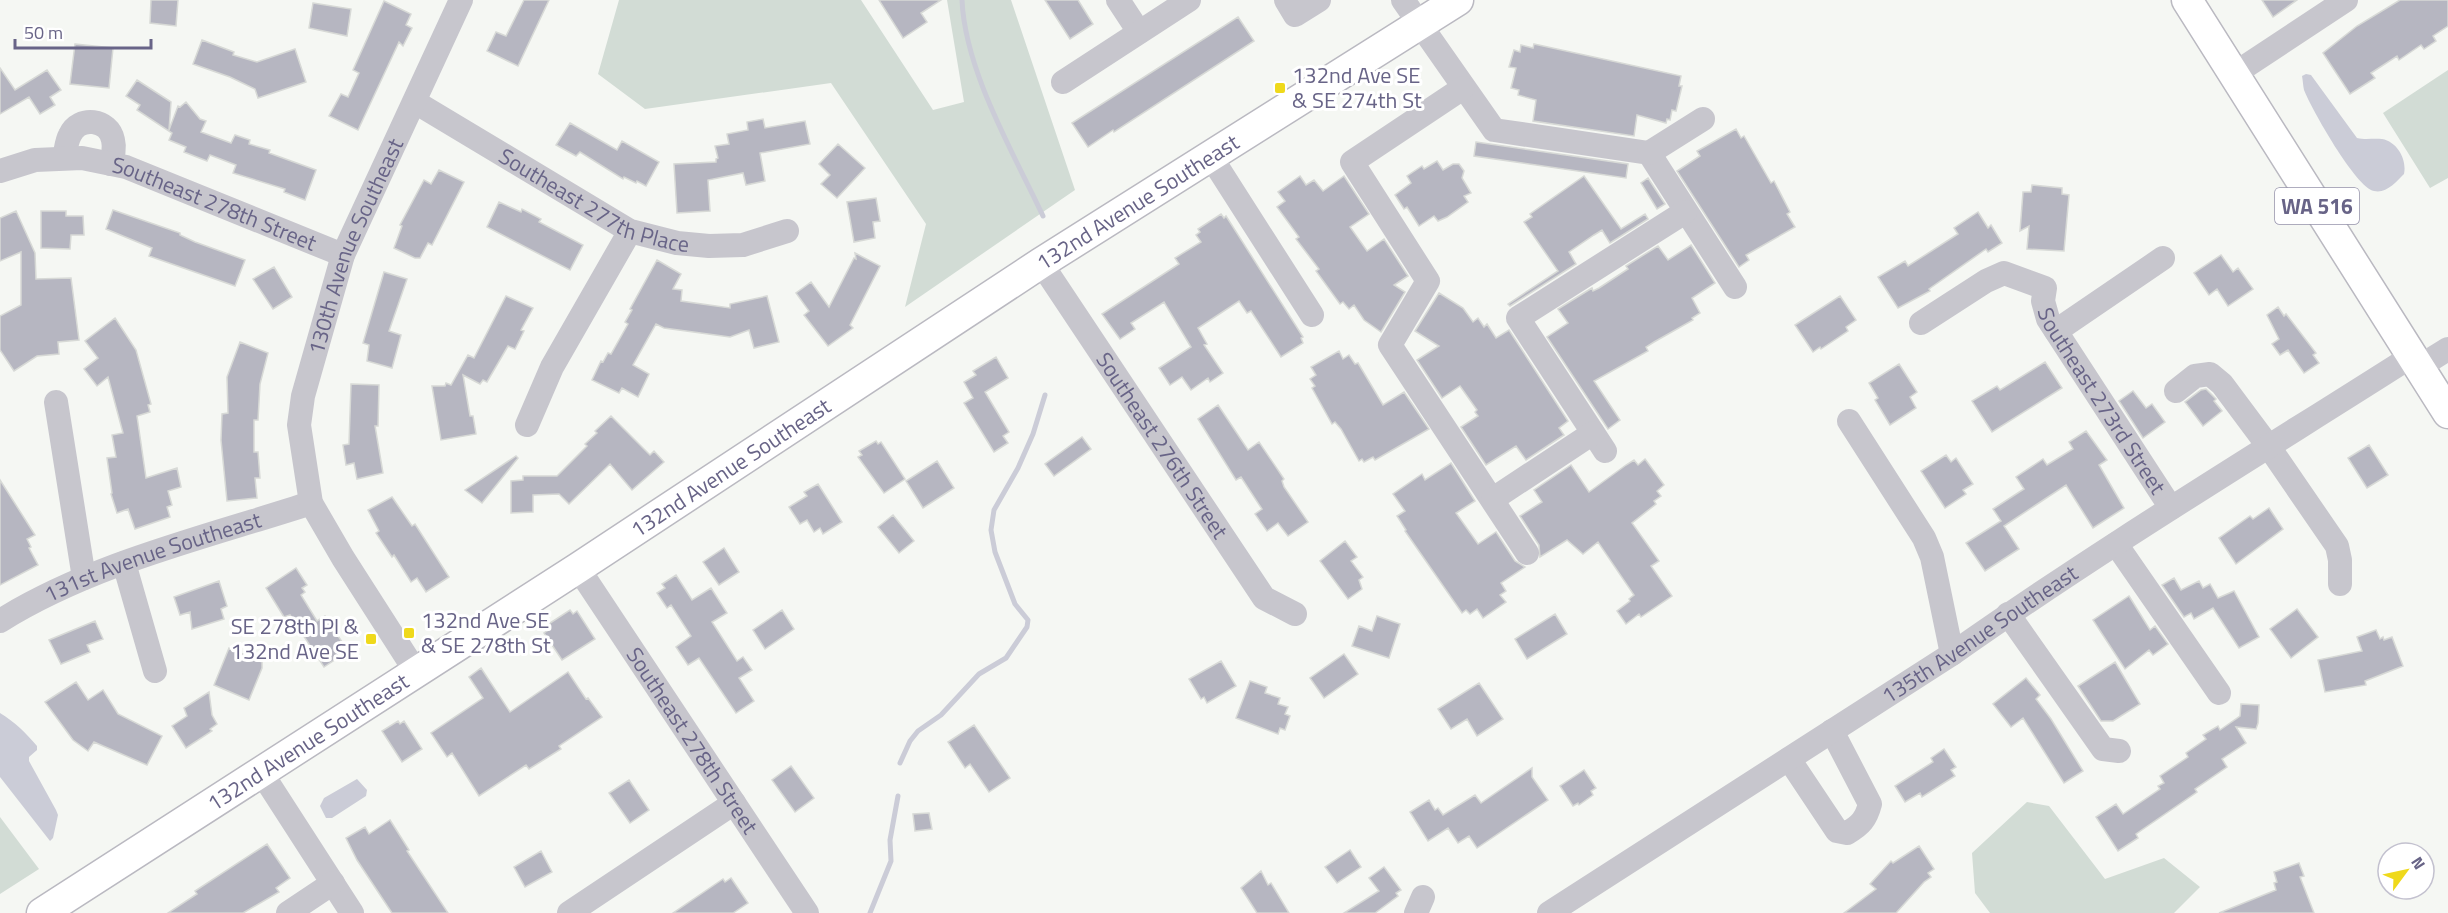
<svg xmlns="http://www.w3.org/2000/svg" width="2448" height="913" font-family="'Titillium Web',sans-serif">
<rect width="100%" height="100%" fill="#f5f7f3"/>
<path fill="#d2dcd5" d="M619,0H861L933,110L964,102L947,0H1011L1075,190L905,307L926,224L831,83L645,109L598,74Z
M2448,70V178L2430,188L2383,113Z
M2027,802L2049,806L2105,879L2164,858L2200,887L2174,913H1990L1975,893L1972,853Z
M0,817L39,869L0,894Z"/>
<path fill="#cbccd7" d="M2306,74L2311,75L2357,138C2366,140 2373,138 2382,139C2398,142 2407,160 2404,174C2396,182 2386,194 2374,191C2356,188 2311,108 2304,90C2303,86 2303,81 2302,76Z
M0,713C15,722 26,733 37,746V750L29,757V761L56,810L58,815L53,838L50,841L0,777Z
M357,779L367,790L366,796L332,818H326L320,806L324,798Z"/>
<g fill="none" stroke-linecap="round" stroke-linejoin="round">
<path stroke="#cbccd7" stroke-width="5" d="M962,0C965,71 1013,152 1043,216
M900,763L910,741L918,731L941,715L979,674L1006,658L1027,627L1028,620L1015,604L995,552L991,530L994,510L1018,468L1033,434L1045,395
M870,913L891,861L890,840L898,796"/>
</g>
<path fill="#b6b6c1" stroke="#d7d9d6" stroke-width="1.5" d="M151,0H178L176,26L150,23Z
M524,0H549L518,66L487,51L496,32L506,36Z
M879,0H941L921,13L927,22L903,38Z
M1045,0H1078L1093,24L1070,39Z
M2262,0H2297L2273,17Z
M2400,0H2448V26L2433,36L2436,41L2424,49L2421,45L2399,60L2397,56L2371,73L2375,78L2350,94L2323,53L2357,26Z
M384,1L411,14L406,25L412,28L403,46L399,42L358,130L329,116L341,94L348,97L359,73L353,70Z
M313,3L351,9L347,36L309,28Z
M1238,17L1254,41L1114,132L1113,130L1088,147L1072,123Z
M202,40L234,52L233,55L257,62L295,49L306,82L258,98L255,89L230,77L193,64Z
M75,44L113,48L109,88L70,84Z
M1534,44L1681,76L1679,86H1682L1676,111L1672,110L1670,120L1667,119L1666,123L1637,115L1634,136L1533,121L1536,100L1518,95L1519,90L1511,88L1516,68L1509,67L1514,50L1520,52L1521,45L1533,48Z
M0,68L15,90L47,70L61,90L50,97L55,105L40,114L29,97L0,114Z
M137,80L171,102L169,130L178,106L180,107L186,102L200,119L206,121L201,132L231,143L235,135L250,140L249,144L270,150L269,153L316,170L305,200L284,192L285,189L233,173L236,165L210,155L207,161L184,152L186,147L169,140L172,133L137,110L140,105L126,96Z
M763,119L765,128L805,121L810,144L760,153L765,181L746,185L743,173L708,180L710,211L677,213L674,164L716,162V159L718,158L715,146L729,144L727,134L748,130L747,122Z
M570,123L617,150L622,141L659,162L646,186L637,181L636,183L624,177L623,179L580,152L576,156L556,145Z
M1736,129L1741,138L1744,136L1771,183L1774,181L1790,212L1787,214L1795,227L1746,255L1749,260L1739,267L1677,171L1700,156L1697,151Z
M1476,142L1628,164L1626,178L1474,156Z
M838,144L865,168L837,198L821,184L830,175L819,164Z
M1437,161L1443,170L1453,164H1459L1464,171L1462,178L1471,193L1464,196L1468,202L1447,217L1438,221L1434,216L1419,226L1407,207L1404,209L1395,195L1411,183L1407,176L1422,166L1424,169Z
M439,170L464,182L432,245L428,243L420,258H415L394,248L402,226L400,225L424,180L431,184Z
M1300,176L1306,185L1314,180L1323,191L1344,176L1369,214L1350,227L1367,251L1384,239L1408,276L1394,285L1405,292L1381,332L1364,320L1354,305L1349,309L1343,302L1340,304L1316,271L1319,269L1296,239L1299,237L1277,207L1285,201L1278,192Z
M1584,176L1621,229L1645,214L1648,219L1610,243L1602,230L1594,235L1569,252L1576,264L1510,306L1508,304L1558,271L1524,222L1532,217L1530,214Z
M1648,178L1665,204L1657,209L1641,183Z
M2032,185L2062,188V194L2069,195L2064,251L2027,249L2029,226L2020,231L2023,192H2031Z
M876,198L880,221L873,222L875,238L854,242L847,202Z
M499,202L521,212L522,209L541,219L539,222L583,245L570,270L487,227Z
M113,210L180,233V235L195,242L245,260L235,286L149,256L152,248L106,229Z
M16,211L35,253L36,279L71,278L79,340L58,342L59,354L37,356L14,371L0,350V316L21,305V252L0,261V218Z
M41,211H66V216H83L84,235H71L70,249L41,248Z
M1978,212L1988,228L1991,225L2002,243L1988,252L1986,249L1929,289L1930,291L1898,308L1878,277L1905,261L1908,266L1958,234L1954,228Z
M1221,214L1224,218L1226,216L1303,337L1301,338L1303,343L1281,357L1251,311L1247,313L1239,301L1198,328L1207,344L1204,345L1223,373L1210,382L1208,378L1191,390L1182,377L1170,385L1159,368L1191,347L1164,302L1131,323L1135,329L1120,339L1102,314L1179,264L1175,258L1201,242L1196,235L1200,232L1198,229Z
M1691,245L1715,283L1692,298L1700,313L1692,318L1693,320L1654,342L1646,347L1648,351L1594,381L1620,420L1608,429L1547,337L1568,323L1558,309L1592,288L1593,291L1599,288L1628,269L1626,266L1658,246L1668,260Z
M855,253L880,266L850,325L853,328L828,346L804,315L809,311L796,293L811,282L829,307L854,258L856,259Z
M2221,255L2233,272L2238,268L2253,289L2228,306L2217,289L2209,295L2194,273Z
M657,260L681,274L673,289L682,290L681,301L730,308V304L767,296L779,342L754,348L749,330L730,337L664,328L656,324L633,365L649,374L638,397L622,388L619,393L592,380L601,361L603,362L608,353L611,354L628,324L625,322L632,310L630,309Z
M274,267L292,297L273,309L253,279Z
M384,272L407,279L389,331L401,335L392,368L367,361L369,345L363,343Z
M1439,293L1463,308L1473,322L1478,318L1484,327L1487,324L1496,338L1509,330L1568,421L1559,428L1564,435L1526,460L1516,446L1486,465L1461,427L1478,416L1475,412L1477,410L1460,386L1442,398L1417,360L1439,346L1415,331Z
M506,296L533,308L521,330L524,331L515,349L508,346L487,382L483,380L480,384L463,375L470,416H473L476,434L441,440L432,386H445L446,383L451,385L468,355L474,358Z
M1840,296L1856,320L1846,327L1848,331L1821,349L1820,347L1813,352L1795,325Z
M2278,307L2284,316L2286,314L2316,353L2313,355L2319,363L2304,373L2288,350L2280,355L2272,344L2279,339L2267,315Z
M115,318L136,350L151,404L148,405L150,412L137,416L146,478L177,468L181,487L168,491L172,505L167,507L170,517L135,529L128,509L117,513L111,494L112,493L107,458L116,457L112,435L123,433L108,377L97,386L84,369L98,358L85,341Z
M240,342L268,353L260,384L258,420H254V452H258L260,478H255L257,498L227,501L221,440L222,414L228,413L227,377Z
M1339,351L1343,359L1349,355L1355,364L1358,363L1383,405L1404,392L1429,429L1375,460L1373,457L1364,462L1362,459L1359,461L1341,429L1335,422L1332,424L1312,388L1315,386L1310,379L1316,375L1311,367Z
M996,357L1008,378L985,392L1009,432L1003,436L1008,443L994,452L964,403L973,398L964,382L976,375L973,371Z
M2045,362L2062,388L1992,432L1972,401L1997,386L2000,390Z
M1899,364L1917,392L1910,397L1916,408L1890,425L1875,400L1878,398L1869,383Z
M351,384L379,385L378,426H375L383,473L357,479L354,463L346,465L343,445L349,444Z
M2206,389L2216,399L2214,401L2222,411L2203,426L2185,402L2201,390Z
M2133,391L2146,408L2152,404L2165,422L2143,438L2119,401Z
M1218,405L1248,450L1259,442L1284,479L1282,481L1284,487L1308,522L1288,536L1278,523L1267,531L1255,514L1262,509L1241,477L1236,480L1198,419Z
M611,416L650,455L654,451L664,462L632,490L610,464L569,504L559,494L533,495V512L511,513V481L523,480V476H557L587,446L585,444L597,433L595,431Z
M2086,431L2107,460L2099,465L2124,508L2093,528L2066,485L2004,526L2019,549L1985,571L1966,543L2001,521L1993,509L2024,489L2016,477L2043,459L2047,465L2073,449L2069,442Z
M1082,437L1091,449L1054,476L1045,464Z
M876,441L878,444L881,442L905,479L884,493L858,457L862,455L859,451Z
M2369,445L2388,475L2367,488L2348,458Z
M1946,455L1951,462L1956,458L1973,484L1963,490L1966,494L1945,508L1921,471Z
M516,456L518,458L482,503L465,490Z
M1645,459L1664,485L1657,491L1661,496L1654,501L1656,504L1632,523L1659,561L1651,566L1672,596L1641,617L1639,614L1626,624L1617,611L1630,601L1629,599L1634,595L1598,542L1583,554L1567,540L1540,557L1539,545L1520,516L1542,502L1534,490L1571,465L1589,492L1626,465L1634,460L1638,465Z
M937,461L954,488L923,508L906,481Z
M1451,463L1475,501L1456,513L1478,544L1496,532L1515,561L1525,567L1501,583L1506,591L1500,595L1506,602L1483,618L1477,609L1470,614L1466,610L1462,613L1405,531L1406,530L1397,516L1405,511L1393,494L1422,474L1425,480Z
M0,480L35,535L27,539L31,547L29,548L38,565L0,585Z
M818,484L842,522L823,534L820,528L814,532L807,520L800,524L789,507L807,496L804,492Z
M392,497L412,526L415,524L449,577L426,592L417,578L411,582L394,555L392,557L376,533L379,531L368,510Z
M2269,508L2283,529L2236,564L2219,538L2250,516L2253,519Z
M893,515L914,541L899,553L878,527Z
M1345,541L1357,557L1351,561L1363,577L1359,580L1362,589L1348,599L1320,561Z
M724,548L739,572L719,585L703,562Z
M296,568L307,585L302,588L305,592L301,595L317,621L325,616L348,651L324,667L290,615L284,617L266,588Z
M676,575L692,600L711,588L727,613L712,622L737,661L743,657L752,670L739,678L754,701L736,713L699,658L688,665L676,647L691,636L671,605L667,608L657,593L665,588L662,584Z
M2174,578L2181,590L2199,581L2203,588L2210,584L2218,598L2234,591L2259,637L2239,648L2213,608L2194,619L2191,613L2184,617L2162,585Z
M219,581L227,606L221,609L224,619L192,629L190,612L180,615L174,597Z
M2129,596L2150,630L2155,626L2168,644L2153,655L2149,650L2125,669L2093,620Z
M2297,609L2318,637L2291,658L2270,629Z
M570,610L573,614L577,611L595,639L562,660L544,633L550,629L547,625Z
M782,610L794,629L765,649L753,630Z
M1555,614L1567,634L1527,659L1515,639Z
M1377,616L1400,624L1389,658L1352,646L1359,626L1372,631Z
M95,621L103,639L87,645L90,652L61,664L49,640Z
M2376,630L2380,639L2383,637L2384,640L2392,637L2403,666L2365,681L2366,685L2325,692L2318,660L2362,651L2357,637Z
M229,648L262,662V668L249,700L214,685Z
M1344,654L1358,674L1324,698L1310,678Z
M1221,661L1236,686L1207,703L1204,697L1201,699L1189,679Z
M2115,662L2140,704L2113,721H2101L2078,686Z
M481,668L510,712L568,672L586,699L588,698L602,717L559,746L561,749L529,769L526,765L479,796L452,753L447,757L431,733L483,698L469,677Z
M2026,678L2040,695L2036,699L2051,719L2083,771L2064,783L2023,718L2011,727L1993,704Z
M1250,681L1267,687L1265,693L1280,698L1278,704L1288,707L1285,714L1290,716L1285,730L1280,728L1278,734L1236,718Z
M76,682L88,700L103,690L118,714L162,736L147,765L94,742L88,751L73,740L45,702Z
M1479,683L1503,719L1477,736L1467,719L1451,729L1438,709Z
M209,692L212,715L217,724L210,729L212,731L186,748L172,726L187,716L184,708Z
M2241,704L2259,705L2258,723L2256,729L2236,727L2246,743L2222,759L2227,767L2195,789L2197,792L2136,834L2138,838L2118,851L2096,817L2116,804L2123,814L2160,789L2158,786L2164,783L2160,776L2188,757L2186,753L2206,739L2203,735L2218,726L2220,730L2240,716Z
M398,721L400,724L404,721L422,749L402,762L382,731Z
M974,725L1010,778L989,792L970,764L965,768L948,742Z
M1944,749L1956,767L1951,770L1955,776L1922,797L1920,793L1905,802L1895,786L1933,762L1931,758Z
M791,766L814,798L795,812L772,780Z
M1532,768V777L1548,800L1477,848L1469,836L1458,843L1448,828L1428,841L1410,812L1429,800L1435,810L1438,808L1443,815L1475,795L1481,803Z
M1584,770L1596,788L1591,791L1593,795L1579,805L1578,803L1573,806L1560,786Z
M629,780L649,810L630,823L609,793Z
M929,813L932,829L915,831L913,814Z
M390,820L409,850L407,851L448,913H392L357,860L346,838L365,827L369,834Z
M267,844L290,878L276,888L279,892L243,913H168L197,894L195,891Z
M1919,846L1934,869L1928,873L1931,877L1924,882L1896,913H1844L1876,889L1870,884L1891,861L1893,863Z
M1350,850L1361,867L1337,883L1325,867Z
M541,851L552,872L525,887L514,867Z
M2299,863L2304,876L2300,877L2314,913H2219L2276,890L2274,883L2277,882L2274,872Z
M1384,867L1401,890L1396,893L1398,896L1375,913H1344L1379,891L1369,878Z
M1261,871L1268,885L1271,883L1289,913H1257L1241,888Z
M731,878L748,903L733,913H673L723,879L725,882Z"/>
<g fill="none" stroke-linecap="round" stroke-linejoin="round">
<defs>
<g id="major">
<path d="M2187,0L2448,413"/>
<path id="s9" d="M42,913L578,568L1041,263L1458,0"/>
</g>
</defs>
<use href="#major" stroke="#bab9c1" stroke-width="33"/>
<g stroke="#c7c6cd" stroke-width="24">
<path d="M1118,0L1139,32"/>
<path d="M1286,0L1295,15L1319,0"/>
<path d="M1403,0L1494,130L1649,153L1735,287"/>
<path d="M2234,74L2346,0"/>
<path d="M1063,82L1189,0"/>
<path d="M1463,88L1352,162L1428,281L1390,345L1527,553"/>
<path id="s1" d="M415,102L630,231L677,243L709,246L743,245L787,231"/>
<path d="M1649,153L1703,119"/>
<path d="M1211,157L1312,315"/>
<path d="M64,158C66,151 66,142 70,135C79,115 109,119 113,140C115,148 113,156 111,164"/>
<path id="s2" d="M0,171L35,160L82,158L126,167L343,255"/>
<path id="s3" d="M1041,263L1264,598L1295,614"/>
<path id="s4" d="M1921,323L1986,281L2004,273L2045,288L2043,301L2048,319L2171,508"/>
<path d="M2056,331L2163,258"/>
<path d="M2419,367L2448,349"/>
<path d="M2176,391L2195,376L2210,374L2222,384L2269,447L2337,546L2340,560V584"/>
<path d="M56,402L84,578"/>
<path d="M1849,421L1924,538L1932,557L1952,654"/>
<path d="M527,425L552,367L630,231"/>
<path d="M1605,451L1518,318L1685,212"/>
<path d="M1493,499L1593,433"/>
<path d="M2116,544L2219,693"/>
<path d="M124,563L155,671"/>
<path id="s5" d="M578,568L807,913"/>
<path d="M2008,614L2103,749L2119,751"/>
<path id="s6" d="M0,621C93,563 207,537 311,503"/>
<path id="s7" d="M416,672L343,558L311,503L299,425L303,396L343,255L461,0"/>
<path d="M1789,759L1837,831L1847,833C1861,825 1866,819 1870,804L1832,731"/>
<path d="M261,772L352,913"/>
<path d="M288,913L333,883"/>
<path d="M569,913L734,803"/>
<path d="M1416,913L1423,897"/>
<path id="s8" d="M1549,913L1952,654C2101,549 2258,454 2412,356"/>
</g>
<use href="#major" stroke="#fff" stroke-width="30"/>
</g>
<g fill="#efd91b" stroke="#fff" stroke-width="2">
<rect x="1274" y="82" width="12" height="12" rx="3"/>
<rect x="403" y="627" width="12" height="12" rx="3"/>
<rect x="365" y="633" width="12" height="12" rx="3"/>
</g>
<g text-anchor="middle" dominant-baseline="central" stroke-width="6" stroke-linejoin="round" paint-order="stroke">
<rect fill="#fff" stroke="#9592ab" stroke-width="1.5" x="2275" y="188" width="84" height="36" rx="4.5"/>
<g font-size="21" font-weight="bold" fill="#686487">
<text x="2317" y="206">WA 516</text>
</g>
<g font-size="22" fill="#686487" stroke="#fff" text-anchor="start">
<text x="1292" y="75">132nd Ave SE<tspan x="1292" dy="25">&amp; SE 274th St</tspan></text>
<text x="421" y="620">132nd Ave SE<tspan x="421" dy="25">&amp; SE 278th St</tspan></text>
<text x="359" y="626" text-anchor="end">SE 278th Pl &amp;<tspan x="359" dy="25">132nd Ave SE</tspan></text>
</g>
<g font-size="22" fill="#686487" stroke="#fff">
<text stroke="none"><textPath href="#s1" startOffset="206">Southeast 277th Place</textPath></text>
<text stroke="none"><textPath href="#s9" startOffset="1306">132nd Avenue Southeast</textPath></text>
<text stroke="none"><textPath href="#s2" startOffset="224">Southeast 278th Street</textPath></text>
<text stroke="none"><textPath href="#s7" startOffset="466">130th Avenue Southeast</textPath></text>
<text stroke="none"><textPath href="#s4" startOffset="270">Southeast 273rd Street</textPath></text>
<text stroke="none"><textPath href="#s3" startOffset="219">Southeast 276th Street</textPath></text>
<text stroke="none"><textPath href="#s9" startOffset="820">132nd Avenue Southeast</textPath></text>
<text stroke="none"><textPath href="#s6" startOffset="166">131st Avenue Southeast</textPath></text>
<text stroke="none"><textPath href="#s8" startOffset="513">135th Avenue Southeast</textPath></text>
<text stroke="none"><textPath href="#s5" startOffset="207">Southeast 278th Street</textPath></text>
<text stroke="none"><textPath href="#s9" startOffset="316">132nd Avenue Southeast</textPath></text>
</g>
</g>
<g transform="translate(2406 871) rotate(57)"><circle r="28" fill="#ffffff" stroke="#c3c1cf" stroke-width="1.5"/>
<path d="M0-4.5L10 22L0 15L-10 22Z" fill="#efd91b"/>
<text y="-9" font-size="16" font-weight="bold" text-anchor="middle" fill="#686487">N</text>
</g>
<path d="M15 39v9h136v-9" fill="none" stroke="#686487" stroke-width="3"/>
<text x="24" y="39" font-size="18" fill="#686487" stroke="#ffffff" stroke-width="4.5" paint-order="stroke">50 m</text>
</svg>
